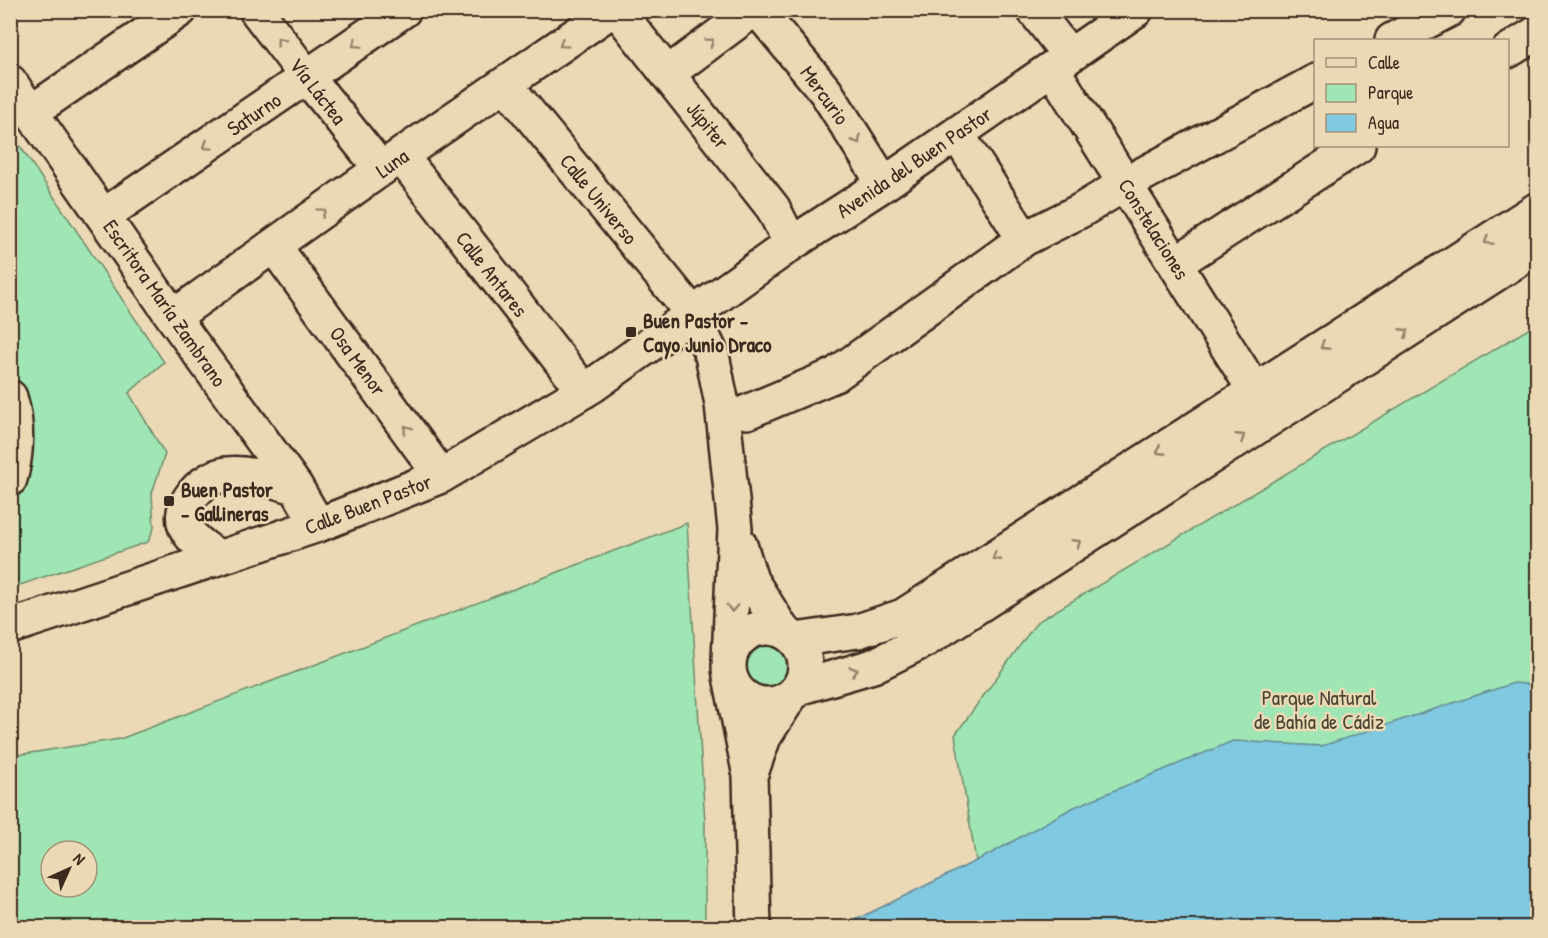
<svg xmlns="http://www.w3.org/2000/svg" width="1548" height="938" font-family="'Patrick Hand',sans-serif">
<rect width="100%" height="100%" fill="#ebd9b6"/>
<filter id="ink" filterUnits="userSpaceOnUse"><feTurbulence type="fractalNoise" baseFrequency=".0167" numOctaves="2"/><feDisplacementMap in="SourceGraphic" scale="12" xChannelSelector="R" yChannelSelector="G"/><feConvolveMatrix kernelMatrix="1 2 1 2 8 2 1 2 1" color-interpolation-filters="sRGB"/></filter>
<g filter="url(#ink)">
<path fill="#9fe6b4" stroke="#6d8869" stroke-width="1.5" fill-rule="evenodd" d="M10,131L164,362L129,393L165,454L152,493L154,528L148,542L11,588Z
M1537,324V927L869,928L982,897L955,735L1037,622Z
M687,523L705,823V927H11V756L120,739ZM51,851H87V887H51Z
M740 665a27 27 0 1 1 54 0a27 27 0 1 1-54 0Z"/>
<path fill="#80c9e0" stroke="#648992" stroke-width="1.5" d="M1514,683L1537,685V927H841L990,854L1072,808L1233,741L1322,746Z"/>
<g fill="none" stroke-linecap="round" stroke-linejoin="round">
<defs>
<path id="minor" d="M256,10L307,77L381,169
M617,10L773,208L791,244
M758,10L826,92L884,184
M1034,10L1069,55
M1392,40L1449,10
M1508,51L1538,32
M1052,68L1255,391
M667,74L753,10
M10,82L173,317L296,487L318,525
M505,84L692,313L712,355L722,404L725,433L735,529L729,659
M31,112L180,10
M957,134L1024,239
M401,156L584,391
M103,216L404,10
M274,246L441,476
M1176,263L1358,146
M173,317L381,169L612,10
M10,397C18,423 17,454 10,479
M747,412L835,375L1024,239L1080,211L1125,184L1316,81
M740,545L751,580L783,631
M218,557C208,550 194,542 187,530C173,506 204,476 227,474C249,471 274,482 296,487
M10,627L318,525L441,476L592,386L791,244L884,184L1136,10
M729 666a38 38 0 1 1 76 0a38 38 0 1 1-76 0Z
M795,640L858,631L903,616L1538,209
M730,676L750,776L754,928
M798,688L873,666L925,640L1538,247
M750,776L764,737L789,698"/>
</defs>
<use href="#minor" stroke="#3b2a1e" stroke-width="38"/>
<use href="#minor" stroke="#ebd9b6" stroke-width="33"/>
</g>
<defs><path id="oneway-chevron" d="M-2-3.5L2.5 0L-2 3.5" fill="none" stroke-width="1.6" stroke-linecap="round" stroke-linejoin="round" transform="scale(1.5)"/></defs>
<g stroke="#93826a">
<use href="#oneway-chevron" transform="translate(280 41) rotate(-127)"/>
<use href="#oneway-chevron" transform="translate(710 42) rotate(-37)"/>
<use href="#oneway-chevron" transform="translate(356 44) rotate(145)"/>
<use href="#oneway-chevron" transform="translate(563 44) rotate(145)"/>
<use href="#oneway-chevron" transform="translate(857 140) rotate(58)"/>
<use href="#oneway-chevron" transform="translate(207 146) rotate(146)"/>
<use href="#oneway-chevron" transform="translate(322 212) rotate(-35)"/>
<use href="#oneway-chevron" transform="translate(1488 241) rotate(147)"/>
<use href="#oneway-chevron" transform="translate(1405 332) rotate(-33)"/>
<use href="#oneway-chevron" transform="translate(1324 346) rotate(147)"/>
<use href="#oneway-chevron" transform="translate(407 429) rotate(-126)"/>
<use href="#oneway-chevron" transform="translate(1241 437) rotate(-33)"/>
<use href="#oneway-chevron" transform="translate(1160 451) rotate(147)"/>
<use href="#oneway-chevron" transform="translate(1077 543) rotate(-33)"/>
<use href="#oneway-chevron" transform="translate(996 557) rotate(147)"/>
<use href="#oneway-chevron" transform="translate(732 608) rotate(92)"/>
<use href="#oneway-chevron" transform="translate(854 671) rotate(-17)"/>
</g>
</g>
<g fill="#3b2a1e" stroke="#ebd9b6" stroke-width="2">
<rect x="625" y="326" width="12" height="12" rx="3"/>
<rect x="163" y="495" width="12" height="12" rx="3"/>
</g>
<g text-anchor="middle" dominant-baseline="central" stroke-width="5" stroke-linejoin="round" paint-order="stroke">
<g font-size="21" fill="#3b2a1e" stroke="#ebd9b6">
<text transform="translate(318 91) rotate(52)">Vía Láctea</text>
<text transform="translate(825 95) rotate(54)">Mercurio</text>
<text transform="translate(254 114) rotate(-34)">Saturno</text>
<text transform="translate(708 125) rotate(51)">Júpiter</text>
<text transform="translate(914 162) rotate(-34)">Avenida del Buen Pastor</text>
<text transform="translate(392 163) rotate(-35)">Luna</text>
<text transform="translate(599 199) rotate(51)">Calle Universo</text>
<text transform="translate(1154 229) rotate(58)">Constelaciones</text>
<text transform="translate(492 274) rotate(52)">Calle Antares</text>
<text transform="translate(165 303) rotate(55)">Escritora María Zambrano</text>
<text transform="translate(358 361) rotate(54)">Osa Menor</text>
<text transform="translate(368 504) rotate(-21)">Calle Buen Pastor</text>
</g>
<g font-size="21" font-weight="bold" fill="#3b2a1e" stroke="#ebd9b6" text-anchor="start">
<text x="643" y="320">Buen Pastor -<tspan x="643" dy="24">Cayo Junio Draco</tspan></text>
<text x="181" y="489">Buen Pastor<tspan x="181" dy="24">- Gallineras</tspan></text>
</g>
<g font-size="21" fill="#4a4634" stroke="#ebd9b6">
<text x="1319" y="697">Parque Natural<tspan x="1319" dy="24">de Bahía de Cádiz</tspan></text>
</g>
</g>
<rect width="1548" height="938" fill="none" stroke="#ebd9b6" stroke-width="36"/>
<rect x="18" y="18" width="1512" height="902" fill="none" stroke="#3b2a1e" stroke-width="2" filter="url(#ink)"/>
<rect x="1314" y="39" width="195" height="108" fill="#ebd9b6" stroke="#a59379" stroke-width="1.5"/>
<rect x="1326" y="58" width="30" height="9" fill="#ebd9b6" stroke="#a59379" stroke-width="1.5"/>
<text x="1368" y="69" font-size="18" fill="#3b2a1e">Calle</text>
<rect x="1326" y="84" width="30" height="18" fill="#9fe6b4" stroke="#a59379" stroke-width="1.5"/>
<text x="1368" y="99" font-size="18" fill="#3b2a1e">Parque</text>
<rect x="1326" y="114" width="30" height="18" fill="#80c9e0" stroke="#a59379" stroke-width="1.5"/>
<text x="1368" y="129" font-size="18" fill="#3b2a1e">Agua</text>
<g transform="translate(69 869) rotate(45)"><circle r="28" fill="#ebd9b6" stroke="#a59379" stroke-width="1.5"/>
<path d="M0-4.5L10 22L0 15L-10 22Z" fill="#3b2a1e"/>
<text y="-9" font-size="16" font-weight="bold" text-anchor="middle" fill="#3b2a1e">N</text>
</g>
</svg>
